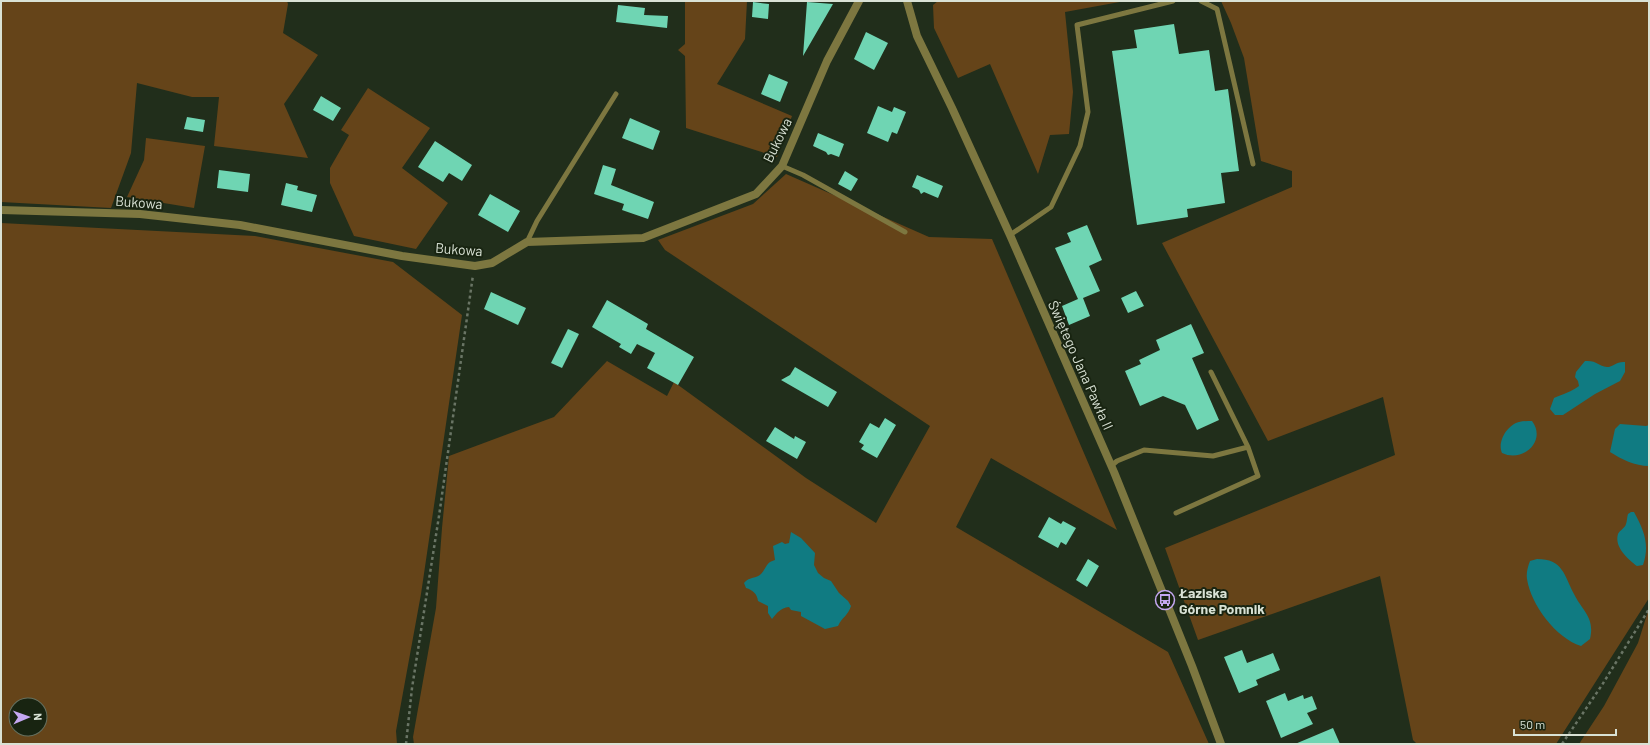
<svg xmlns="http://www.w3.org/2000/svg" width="1650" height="745" font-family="Barlow,sans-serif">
<rect width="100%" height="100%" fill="#212e1b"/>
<path fill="#654419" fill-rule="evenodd" d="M1,1H287L288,4L283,33L318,55L284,104L308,158L214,146L219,97H192L137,83L131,153L111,208L1,202Z
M685,1H747L745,39L717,84L792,116L777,157L686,128L685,56L678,50L685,44Z
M938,1H1125L1065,12L1073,92L1069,134L1050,135L1038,174L990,64L958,78L934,28L933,5Z
M1221,1H1649V598L1556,744H1417L1413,740L1380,576L1198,640L1165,548L1395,455L1383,397L1268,441L1162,243L1292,187V171L1261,161L1244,58L1231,23Z
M368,88L430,128L402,168L448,203L416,249L354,236L330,183V168L349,135L341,130Z
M146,138L205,146L194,208L127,197L144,160Z
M786,174L929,237L992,239L1117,530L991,458L956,527L1168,652L1209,744H414L413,737L436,608L442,528L449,456L554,417L607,361L667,396L674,382L806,478L876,523L930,426L665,250L658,240L753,204Z
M1,223L255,236L393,262L462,315L421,594L396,731L397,744H1ZM16,705H40V729H16Z
M1649,608V744H1579L1604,706L1638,643Z"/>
<path fill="#107b82" d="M1585,361C1597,360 1598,366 1607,367C1613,367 1617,361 1625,362V372L1620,381L1595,394L1563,415H1555L1550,409L1554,398C1561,395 1573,391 1579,386L1578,381L1575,377L1576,372Z
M1532,421C1547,441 1523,463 1502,453C1497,442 1507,425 1519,422C1523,421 1528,421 1532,421Z
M1620,424L1646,426L1649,425V466C1635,466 1621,459 1610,452L1615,429Z
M1631,512H1634C1644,530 1650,545 1643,565L1637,566C1628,559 1614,547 1618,534C1620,530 1625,528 1626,524C1627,522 1627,517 1628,514Z
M791,532L801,538L815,553L814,565L818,573L824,578L831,581L839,593L848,601L851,606C848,616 842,617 838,626L825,629L801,616V612L791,610L789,607C780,608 777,613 772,619L768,613V606L758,601C757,594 753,590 746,588L744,583C750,576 756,579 761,574C766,569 766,562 775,560L773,546L782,542L785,544L789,543Z
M1537,559C1563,559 1564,575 1574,594C1583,612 1595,617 1590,639L1581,646C1556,638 1531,605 1527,579C1526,573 1528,566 1530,561Z"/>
<path fill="#6fd5b3" d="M753,2L769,4L768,19L752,17Z
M807,2L833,4L803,56Z
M618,5L645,8L644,15L668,16L667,28L616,22Z
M1174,24L1179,54L1209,50L1215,91L1228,89L1239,171L1221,173L1225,203L1187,209L1188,217L1137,225L1112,51L1137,48L1134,30Z
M866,32L888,43L874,70L854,59Z
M769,74L788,82L780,102L761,94Z
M321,96L341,108L333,121L313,110Z
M878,106L892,112L894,107L906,112L897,134L892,132L888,142L867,133Z
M187,117L205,120L203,132L184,129Z
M630,118L660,131L653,150L622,138Z
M818,133L844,144L839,157L831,154L828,155L826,152L813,146Z
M435,141L472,165L462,181L449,173L443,182L418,167Z
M603,165L616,169L611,185L654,202L648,219L622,210L624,204L594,194Z
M219,170L250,174L248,192L217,188Z
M845,171L858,179L851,191L838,184Z
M917,175L943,186L938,198L924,192L921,194L919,190L912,187Z
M286,183L298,186L297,190L317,195L312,212L281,205Z
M490,194L520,211L508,232L478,215Z
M1087,225L1102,260L1089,266L1100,291L1083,298L1090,316L1069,325L1062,306L1078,299L1055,248L1071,242L1067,233Z
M1136,291L1144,306L1128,313L1121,298Z
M491,292L526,308L518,325L484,309Z
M607,300L648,324L646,329L694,357L678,385L647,368L655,353L637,344L631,354L619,347L621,344L592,327Z
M1191,324L1204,353L1192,358L1219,420L1197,430L1185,405L1163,396L1140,406L1125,371L1141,364L1139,360L1160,350L1156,340Z
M568,329L579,334L562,368L551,363Z
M795,367L837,392L828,407L781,380L790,375Z
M885,418L896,425L877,458L861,449L864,445L859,442L870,423L879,428Z
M775,427L794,439L795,436L806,442L797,459L766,441Z
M1049,517L1061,524L1063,521L1076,528L1066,545L1061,542L1058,548L1038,537Z
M1088,559L1099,566L1087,587L1076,580Z
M1242,650L1247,663L1273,653L1280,670L1256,680L1258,685L1239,693L1224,657Z
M1285,693L1288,701L1303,695L1304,699L1312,696L1317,709L1307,713L1313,724L1281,738L1266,701Z
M1333,728L1340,744H1295Z"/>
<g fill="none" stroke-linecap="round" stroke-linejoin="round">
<path stroke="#6a7565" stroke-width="2.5" stroke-dasharray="3 3" stroke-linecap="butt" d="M406,744L412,688L439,516L473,275
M1562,744L1602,685L1649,609"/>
<path stroke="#7d7740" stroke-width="5" d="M1201,1L1217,9L1253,164
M782,166L803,175L905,232
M1010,235L1051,207L1080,146L1088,112L1077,25L1173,1
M527,242L537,221L616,94
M1111,466L1117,461L1144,450L1213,456L1248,447L1211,372
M1176,513L1258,476L1248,447"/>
<path stroke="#7d7740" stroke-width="8" d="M1,210L140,214L240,225L402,256L475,266L492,263L527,242L643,238L756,194L782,166L827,61L859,1"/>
<path stroke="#7d7740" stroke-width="8" d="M907,1L917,36L952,108L1010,235L1114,472L1192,666L1221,744"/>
</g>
<defs>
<symbol id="bus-ring" viewBox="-11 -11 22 22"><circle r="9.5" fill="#182411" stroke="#c4a7f1" stroke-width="1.5"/><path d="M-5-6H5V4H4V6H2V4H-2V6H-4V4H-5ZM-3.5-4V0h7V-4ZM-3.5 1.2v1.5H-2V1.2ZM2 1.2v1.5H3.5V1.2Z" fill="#c4a7f1"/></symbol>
</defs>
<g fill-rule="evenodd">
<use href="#bus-ring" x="1154" y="589" width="22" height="22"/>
</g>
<g text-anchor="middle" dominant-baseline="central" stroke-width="4" stroke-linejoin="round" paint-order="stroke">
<g font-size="14" fill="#d9e2d5" stroke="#182411">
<text transform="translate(777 140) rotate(-64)">Bukowa</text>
<text transform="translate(139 202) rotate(4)">Bukowa</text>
<text transform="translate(459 249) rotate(4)">Bukowa</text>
<text transform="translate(1081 365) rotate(66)">Świętego Jana Pawła II</text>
</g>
<g font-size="14" font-weight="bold" fill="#d9e2d5" stroke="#182411" text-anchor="start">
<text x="1179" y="592">Łaziska<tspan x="1179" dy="16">Górne Pomnik</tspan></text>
</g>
</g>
<rect width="1650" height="745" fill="none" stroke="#d9e2d5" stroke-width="4"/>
<g transform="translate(28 717) rotate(88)"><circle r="19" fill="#182411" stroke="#65705f"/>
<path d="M0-3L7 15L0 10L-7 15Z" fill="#c4a7f1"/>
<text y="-6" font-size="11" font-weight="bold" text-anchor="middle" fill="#d9e2d5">N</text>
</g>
<path d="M1514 729v6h102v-6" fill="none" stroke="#d9e2d5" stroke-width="2"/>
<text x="1520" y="729" font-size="12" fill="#d9e2d5" stroke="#182411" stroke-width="3" paint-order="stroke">50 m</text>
</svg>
